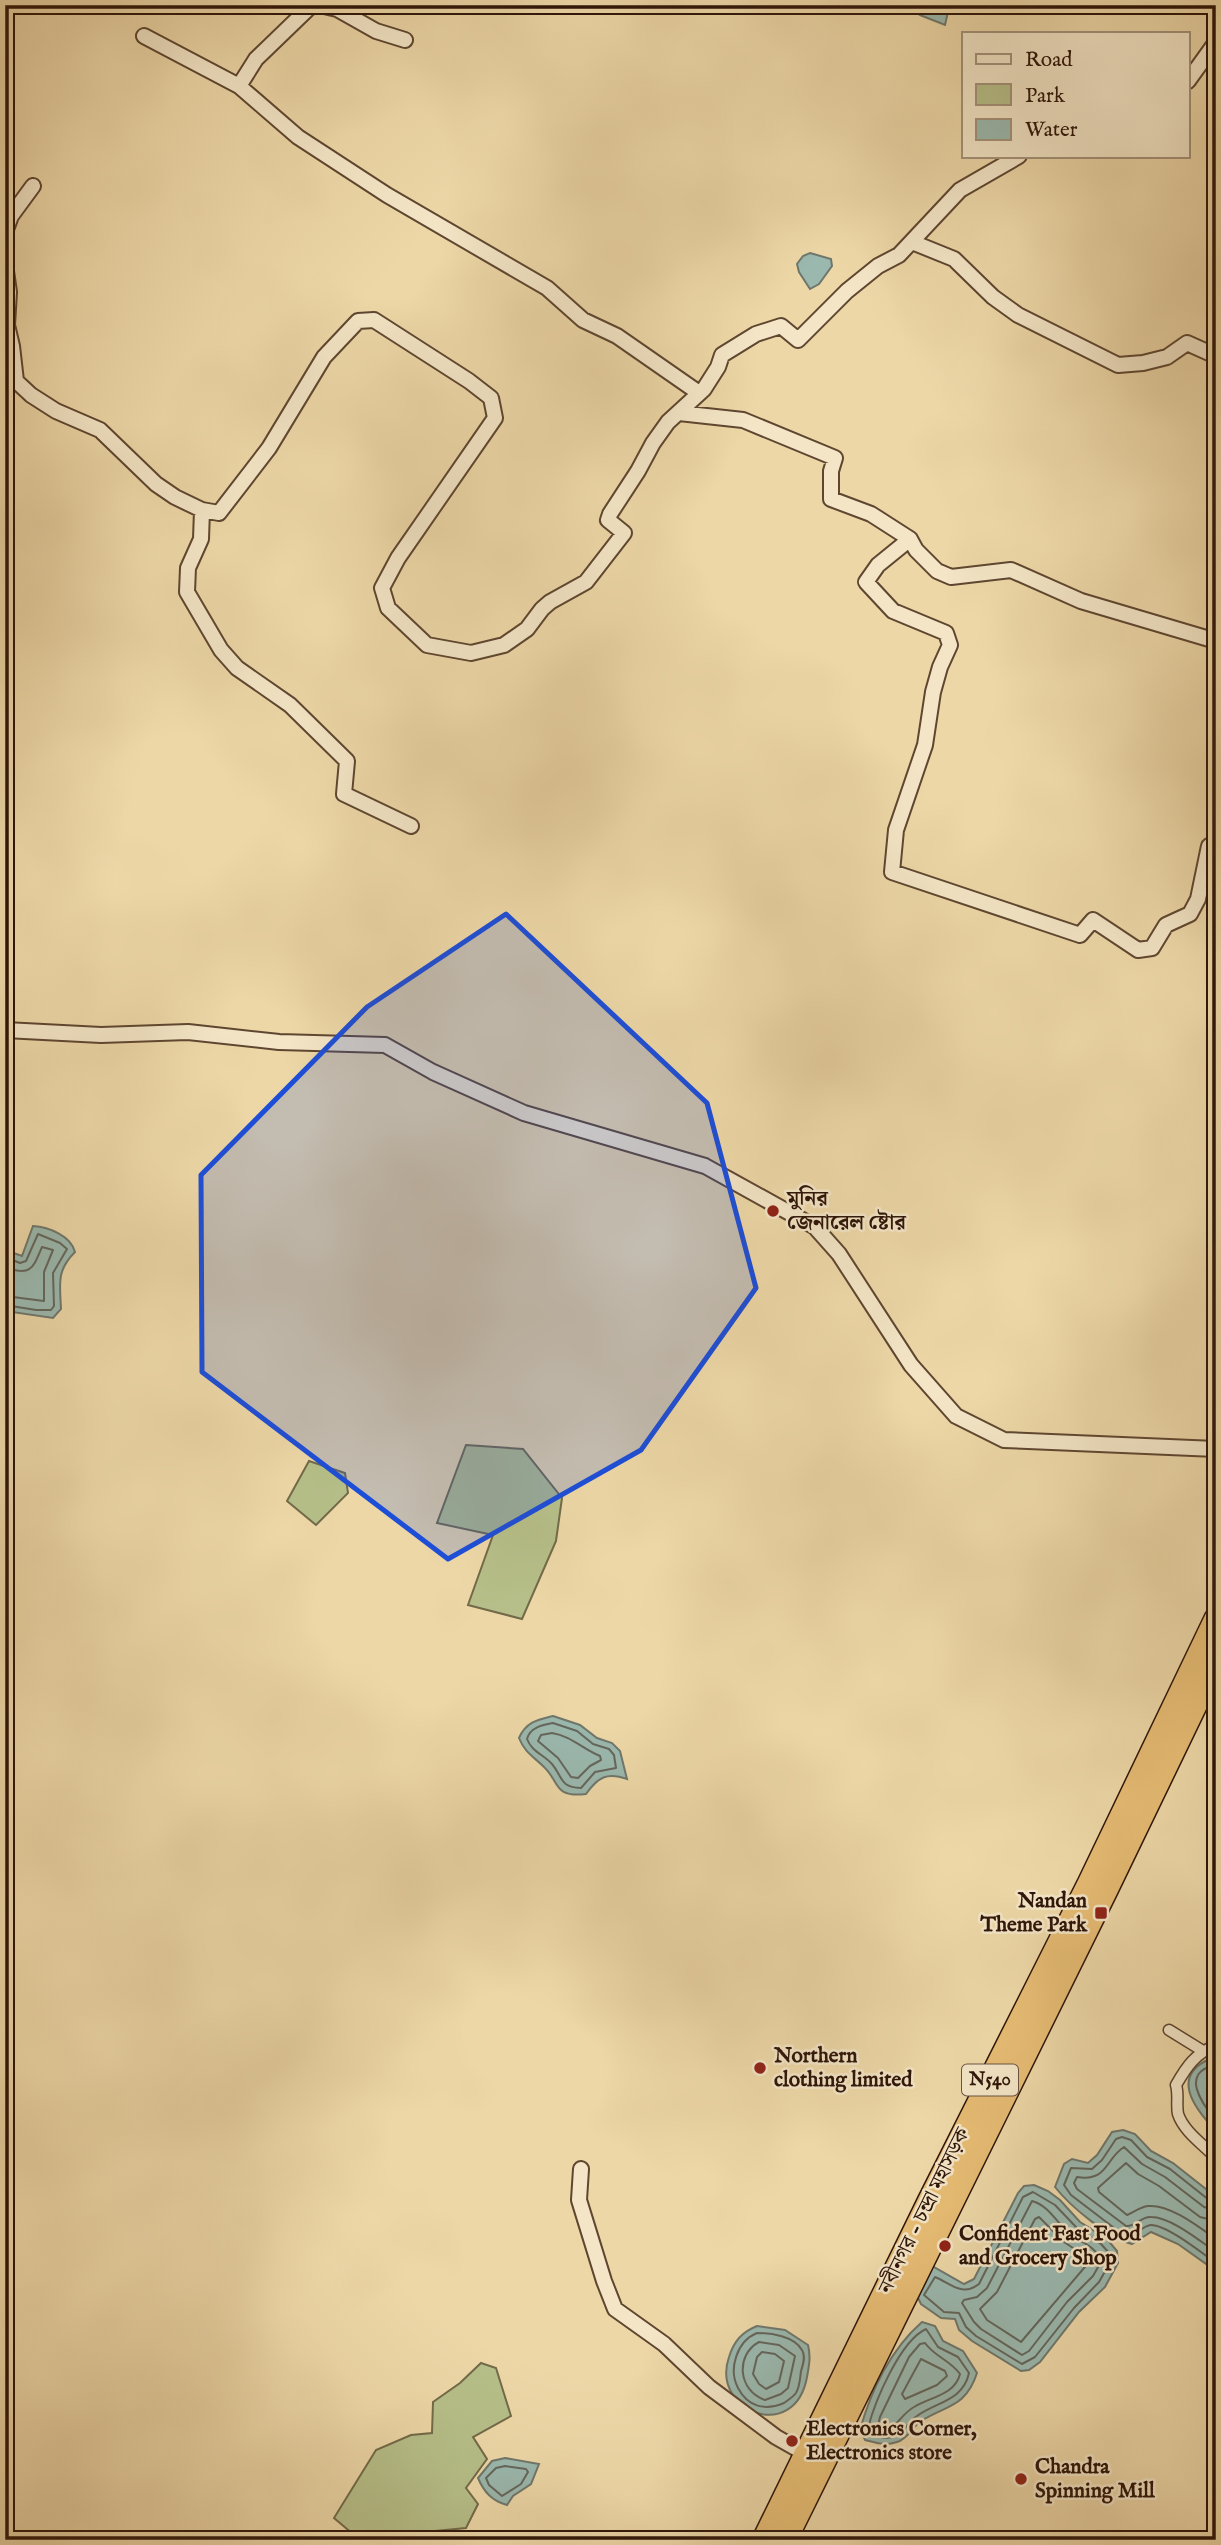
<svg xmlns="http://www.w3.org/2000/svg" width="1221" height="2545" font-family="'IM FELL English','Noto Serif Bengali',serif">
<rect width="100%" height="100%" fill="#edd7a7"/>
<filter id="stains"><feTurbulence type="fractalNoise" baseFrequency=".00286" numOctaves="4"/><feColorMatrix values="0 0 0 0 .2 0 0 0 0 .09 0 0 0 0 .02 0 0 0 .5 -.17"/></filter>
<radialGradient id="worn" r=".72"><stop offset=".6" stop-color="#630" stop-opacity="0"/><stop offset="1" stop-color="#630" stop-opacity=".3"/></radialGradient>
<path fill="#b6bf89" stroke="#726a49" stroke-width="2" d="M466,1445L523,1449L562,1498L556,1541L522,1619L468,1605L493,1535L437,1523Z
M309,1461L345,1473L348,1493L316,1525L287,1501Z
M481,2363L496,2368L511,2416L473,2437L487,2459L466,2488L478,2504L466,2528L415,2533L416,2540H360L334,2518L376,2450L411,2435L432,2433L433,2402L460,2383Z"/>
<path fill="#9ab8ae" stroke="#6f776c" stroke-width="2" d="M906,5H952L948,12L945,25L920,15Z
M810,253L831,259L832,266L819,284L810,289L799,272L797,264L803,256Z
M33,1226C49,1227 71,1236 75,1252C56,1271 60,1284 61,1309L53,1318L5,1311V1250L22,1256Z
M553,1716L580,1725L597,1738L612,1743L620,1751L627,1779C607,1772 598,1777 586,1794C553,1798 560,1782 544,1767C533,1756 525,1753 519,1738C526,1722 537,1720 553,1716Z
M1212,2058L1216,2059V2131C1194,2108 1169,2075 1212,2058Z
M1123,2130L1135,2134L1151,2151L1173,2163L1216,2197V2271L1178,2244L1151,2232L1132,2244C1108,2238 1070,2206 1055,2187L1064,2164L1072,2159L1088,2163L1097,2155L1112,2132Z
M1034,2185L1048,2191L1060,2200L1080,2222L1106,2238L1117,2251L1118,2263L1105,2287L1079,2312L1040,2362L1029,2370L1021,2371L972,2341L959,2330L955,2319L941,2318L921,2304L917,2296L932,2266L964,2284L974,2279L1018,2193L1024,2186Z
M922,2322L935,2326L943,2341L963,2351L977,2373C966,2407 947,2405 921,2421C912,2427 908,2439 897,2442C885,2446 877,2443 865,2440L860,2430C871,2390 891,2349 922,2322Z
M757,2326L785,2330L808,2345C811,2357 809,2366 807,2377C795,2444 710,2412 729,2357C734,2341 742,2332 757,2326Z
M505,2458L539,2464L531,2484L513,2496L507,2505C492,2501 484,2492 478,2478L492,2461Z"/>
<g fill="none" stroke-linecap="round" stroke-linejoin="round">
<path stroke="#64665c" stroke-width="2" d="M5,1257L20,1263L26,1261L38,1234L60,1243L67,1249L53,1273L54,1306L51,1310H36L5,1305
M5,1267C31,1277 33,1268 42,1247L53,1250L44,1272V1301L5,1296
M553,1723L577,1731L593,1744L609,1749L614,1755L616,1768L595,1772L581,1788C559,1787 563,1777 552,1764C543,1754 532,1752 527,1739C530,1727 543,1725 553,1723Z
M552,1733C571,1736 583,1749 600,1756L601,1760L590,1766L578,1778L571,1777L558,1758L538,1741L541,1735Z
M1216,2065C1179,2072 1202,2104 1216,2120
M1033,2192L1055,2205L1076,2227L1101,2244L1110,2254L1111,2261L1099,2282L1074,2308L1035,2357L1022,2364L976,2336L966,2327L959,2313L944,2312L924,2295L935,2277C952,2284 962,2297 979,2284L1023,2197Z
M1032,2201C1050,2206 1057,2224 1071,2235C1083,2243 1095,2247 1102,2260L1093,2276L1067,2302L1029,2351L1022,2355L981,2329L974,2322L962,2303L964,2300L977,2297L987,2288Z
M1216,2202L1209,2200L1170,2169L1147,2157L1131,2140L1122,2137L1116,2139L1102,2160L1092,2169L1071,2168L1064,2185L1071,2195L1122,2234L1131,2236C1137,2233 1145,2225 1151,2225C1167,2225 1202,2253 1216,2263
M1216,2211L1204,2207L1165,2177L1142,2164L1124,2147C1105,2159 1108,2182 1077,2177L1074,2183L1077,2189L1126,2226C1136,2227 1141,2216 1151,2217C1171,2217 1200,2241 1216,2252
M1039,2217L1064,2242L1088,2258L1090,2261L1021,2342L987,2320L980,2309L997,2292L1035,2219Z
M1216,2221L1200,2217L1159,2186L1138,2174L1126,2163L1098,2188L1099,2192L1127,2215C1134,2212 1140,2207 1148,2206C1170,2204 1199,2227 1216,2239
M926,2329L938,2347L958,2357L969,2373C963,2401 936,2402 917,2416C909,2421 905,2431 897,2435C889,2440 880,2437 871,2434L868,2428C875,2401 900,2341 926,2329Z
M757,2333C771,2333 794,2336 802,2350C806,2356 803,2365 801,2371C800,2378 800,2386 796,2393C793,2397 788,2400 784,2403C765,2411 748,2407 738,2388C728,2369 737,2341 757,2333Z
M759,2342L779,2345L795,2356L788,2388L781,2394L765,2400C738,2391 735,2355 759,2342Z
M925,2343C935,2357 950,2360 960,2374C955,2395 930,2397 914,2407C905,2412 900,2420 893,2427L880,2428L878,2425L880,2417L909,2357L920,2344Z
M762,2352L775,2354L784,2361L779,2382L766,2389L759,2384L753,2374L757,2357Z
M921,2359L945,2371L947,2376L937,2385L905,2399L902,2394Z
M505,2466L526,2469L528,2472L521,2484L502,2496L489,2485L486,2478L496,2468Z"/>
<defs>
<path id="pedestrian" d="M1169,2030L1203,2051
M1216,2045C1195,2054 1187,2066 1176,2085C1179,2095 1176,2105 1178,2114C1184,2132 1204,2145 1216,2158"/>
<path id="minor" d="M320,5L337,9L376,31L405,40
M144,36L239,86L298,137L387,195L547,288L583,320L617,336L699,393
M1188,81L1216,42
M239,86L256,59L312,5
M5,232L11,216L33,186
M912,242L954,259L993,297L1018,315L1118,365L1143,363L1167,357L1187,343L1216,356
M5,264L9,292L7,325L12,346L16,381L31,395L56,411L100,430L156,484L175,497L202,510L219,513L269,448L324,357L358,321L374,320L469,381L491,398L495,418L398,558L382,588L388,608L427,645L471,653L504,645L527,629L542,609L550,602L586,582L624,533L608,520L610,514L638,471L653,443L668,422L704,389L718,367L722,355L756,334L781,326L798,340L847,291L878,266L899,255L960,190L1019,156
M679,413L743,420L835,458L831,471V499L871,514L910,539
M202,510L201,539L188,568L187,592L221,650L237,668L290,705L347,761L344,794L411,826
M1209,846L1198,899L1190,914L1166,925L1152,948L1138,950L1093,920L1080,935L892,872L896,830L925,745L933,692L940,667L950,645L946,633L893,611L866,582L878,565L910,539L916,550L937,571L951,577L1011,570L1081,601L1216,641
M5,1030L101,1035L188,1032L279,1042L385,1045L433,1072L524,1113L705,1166L815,1227L839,1254L911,1365L956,1416L1004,1440L1216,1449
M581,2169L579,2200L604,2281L615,2309L664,2344L709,2387L776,2437L806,2454"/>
<path id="trunk" d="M764,2540L930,2200L1090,1882L1216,1619
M785,2540L1106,1890L1216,1662"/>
</defs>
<use href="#pedestrian" stroke="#5e4630" stroke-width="13"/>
<use href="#minor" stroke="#5e4630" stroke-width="18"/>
<use href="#trunk" stroke="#2e1509" stroke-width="26"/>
<use href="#pedestrian" stroke="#f3e5c6" stroke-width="10"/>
<use href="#minor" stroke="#f3e5c6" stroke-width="14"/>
<use href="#trunk" stroke="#e6bc74" stroke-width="23"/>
</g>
<path fill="#1d4ed8" fill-opacity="0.2" stroke="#1d4ed8" stroke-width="5" stroke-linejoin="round" d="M506,914L707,1103L756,1288L641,1450L448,1559L202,1372L201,1175L367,1007Z"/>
<g fill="#8f2418" stroke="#f3e5c6" stroke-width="2.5">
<circle cx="773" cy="1211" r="7"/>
<rect x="1094" y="1906" width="14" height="14" rx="3.5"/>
<circle cx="760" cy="2068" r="7"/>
<circle cx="945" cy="2246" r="7"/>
<circle cx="792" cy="2441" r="7"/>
<circle cx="1021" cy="2479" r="7"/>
</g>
<g text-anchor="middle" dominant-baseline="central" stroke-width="5" stroke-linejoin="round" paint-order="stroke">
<rect fill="#f3e5c6" stroke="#695342" stroke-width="2" x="962" y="2064.5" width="56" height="31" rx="5"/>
<g font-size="19" font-weight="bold" fill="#2e1509">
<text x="990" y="2080">N540</text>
</g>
<g font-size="21" font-weight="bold" fill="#2e1509" stroke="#f3e5c6" text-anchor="start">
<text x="787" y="1199">মুনির<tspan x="787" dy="24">জেনারেল ষ্টোর</tspan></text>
<text x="1087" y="1901" text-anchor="end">Nandan<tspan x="1087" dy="24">Theme Park</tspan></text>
<text x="774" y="2056">Northern<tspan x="774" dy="24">clothing limited</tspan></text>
<text x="959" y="2234">Confident Fast Food<tspan x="959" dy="24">and Grocery Shop</tspan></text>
<text x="806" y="2429">Electronics Corner,<tspan x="806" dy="24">Electronics store</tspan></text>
<text x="1035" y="2467">Chandra<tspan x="1035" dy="24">Spinning Mill</tspan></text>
</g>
<g font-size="21" fill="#2e1509" stroke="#f3e5c6">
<text transform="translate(925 2211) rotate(-64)">নবীনগর - চন্দ্রা মহাসড়ক</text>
</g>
</g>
<rect width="1221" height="2545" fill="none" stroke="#edd7a7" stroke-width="28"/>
<rect x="7" y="7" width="1207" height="2531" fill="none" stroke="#2e1509" stroke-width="3.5"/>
<rect x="14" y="14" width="1193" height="2517" fill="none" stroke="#2e1509" stroke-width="2"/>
<rect x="962" y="32" width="228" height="126" fill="#f3e5c6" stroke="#a4927a" stroke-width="2"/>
<rect x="976" y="54" width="35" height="10" fill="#f3e5c6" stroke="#a4927a" stroke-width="2"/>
<text x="1025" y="66" font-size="21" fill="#2e1509">Road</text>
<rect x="976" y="84" width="35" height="21" fill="#b6bf89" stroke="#a4927a" stroke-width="2"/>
<text x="1025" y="102" font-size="21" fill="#2e1509">Park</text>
<rect x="976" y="119" width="35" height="21" fill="#9ab8ae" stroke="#a4927a" stroke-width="2"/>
<text x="1025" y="136" font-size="21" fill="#2e1509">Water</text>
<rect width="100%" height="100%" filter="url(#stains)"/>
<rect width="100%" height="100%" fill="url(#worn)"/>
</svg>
